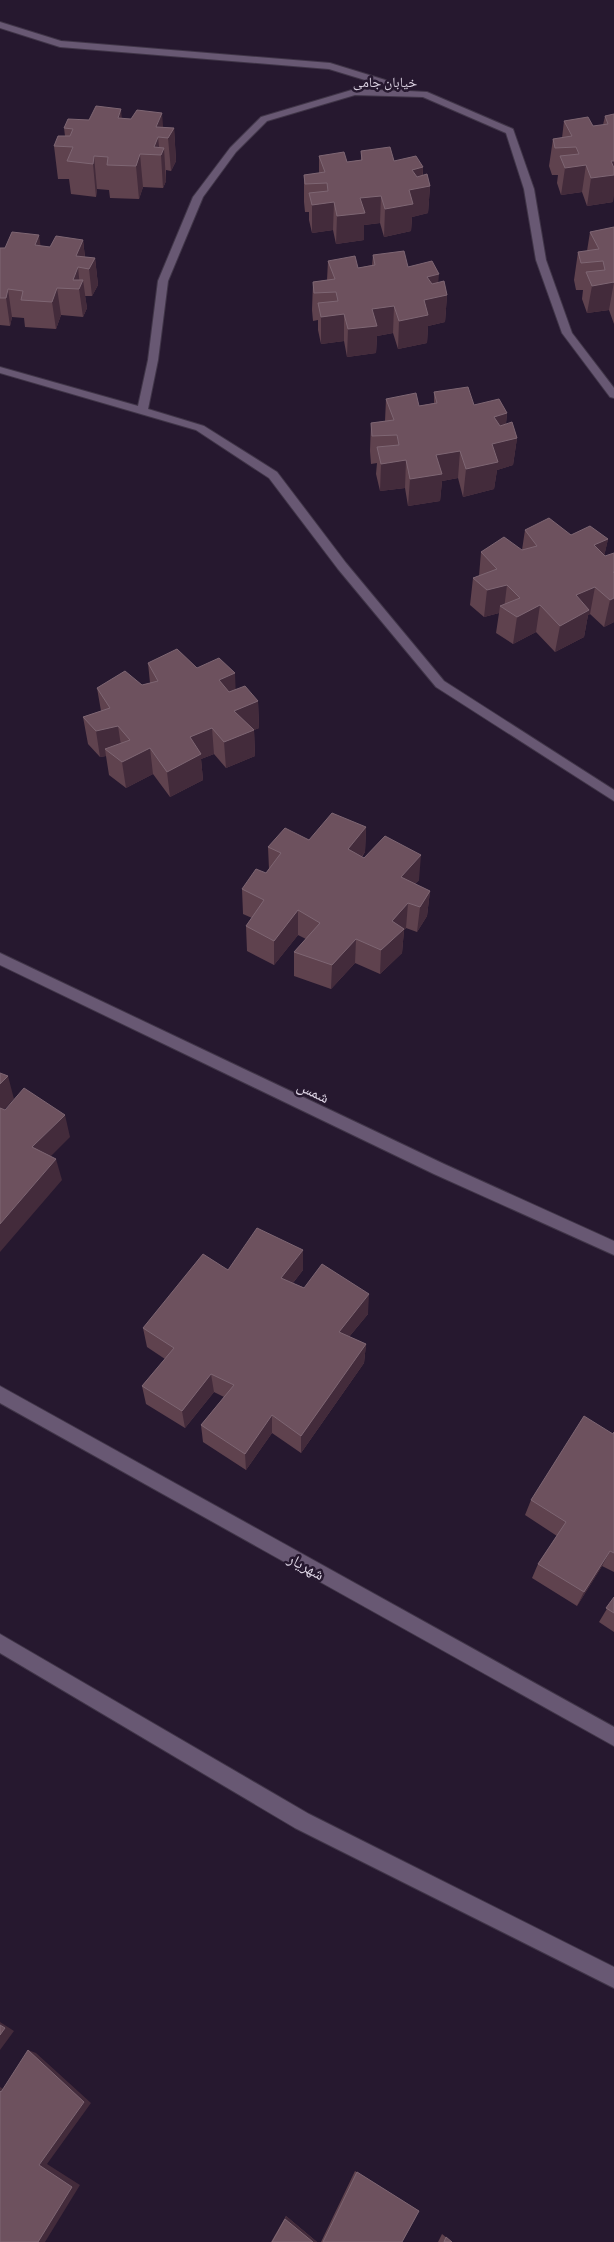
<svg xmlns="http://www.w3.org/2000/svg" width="614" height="2242" font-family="Literata,'Noto Naskh Arabic',serif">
<rect width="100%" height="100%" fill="#26182f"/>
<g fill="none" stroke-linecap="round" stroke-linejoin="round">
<defs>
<path id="minor" d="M0,22L61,41L330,63L408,87V91L427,92L513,129L534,189L546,260L572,333L614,388V398L610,397L562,333L536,260L524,189L506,133L423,97L355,95L267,121L236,152L203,197L168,281L158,360L148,409L204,426L277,472L346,563L444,681L614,790V801L436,687L338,569L269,478L196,430L0,373V367L138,406L148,360L158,281L193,197L230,148L261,117L355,89L401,91L329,69L60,47L0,28Z
M0,953L444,1164L614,1241V1255L434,1174L0,965Z
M0,1386L614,1727V1746L0,1403Z
M0,1634L309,1814L614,1967V1988L295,1828L0,1653Z"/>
</defs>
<use href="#minor" stroke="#403548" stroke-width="2"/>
<use href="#minor" fill="#685873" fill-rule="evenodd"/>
</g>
<path fill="#5f424e" d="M614,114L613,202L587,206L582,192L561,195L557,183L558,175H552L549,166L553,139L562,138L564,121L593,126L603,125L605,116Z
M122,118L163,128H174L176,161L171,171L166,170V181L163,188L143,187L139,199L110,198L109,190L97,189L96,197L71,194L69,179H58L54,146L65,136L64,128L89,120Z
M361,151L394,161L423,167V175L430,186L428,213L412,217L411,231L384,237L380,223L364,225V240L336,244L333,230L312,233L309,220V212H305L304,202V175L319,173V156L347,162L361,160Z
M614,227V324L609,310L587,313L582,299L583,290H576L574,280L578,252L587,251L590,232Z
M83,240L85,257L95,258L98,285L92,296H85L87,308L83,317L61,315L56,329L25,327L24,318L12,317L10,326L0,325V248L40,246L50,247Z
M373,255L408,267L438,282L447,295L445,322L428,326L427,343L398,349L393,333L377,336L376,353L347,357L344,341L321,344L318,330V320L313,321L312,310L313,282L327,280L328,261L358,268L372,265Z
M434,392L474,405L507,413L506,424L517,438L513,465L497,470L494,489L463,497L458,478L442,481L440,501L408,506L405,488L380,491L376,474L377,463L371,464L370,451L371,423L385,421L386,399L419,406L434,403Z
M525,530L608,539L604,556L614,622L604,627L590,614L588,615L584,637L555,652L536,632L513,644L496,633L499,613L484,617L470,605L473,578L479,576L481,552L522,550Z
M148,663L197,668L258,701L259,728L254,730L255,756L226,768L214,754L201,759L203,780L170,797L153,774L126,788L109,775L106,756L100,757L88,744L83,717L101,711L97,688L142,685L150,683Z
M366,827L365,852L362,857L419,880L415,884L430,891L427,916L417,932L406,928L404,930L402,953L380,974L355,963L331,989L294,976V952L306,939L298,935L274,965L247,951L246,926L252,918L243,914L242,889L266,873L269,869L268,847L309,840Z
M228,1270H303L293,1283L368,1314L349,1337L366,1344L364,1363L301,1453L272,1433L246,1470L203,1442L201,1425L224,1397L214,1392L185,1428L146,1404L142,1386L165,1359L147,1347L143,1328Z
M614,1432V1572L602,1566L577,1606L532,1578L538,1564L557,1536L525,1515L531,1500L613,1434Z
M614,1597V1632L599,1622Z
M355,2171L419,2211L402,2242H321Z
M286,2216L317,2242H271Z
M442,2234L452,2242H438Z"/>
<path fill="#432b3b" d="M121,109L124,142L118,118Z
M162,113L164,138L158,137L160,155L154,147L156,127Z
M174,128L176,161L171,171L168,138Z
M164,148L166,181L163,188L161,155Z
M140,154L143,187L139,199L136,166Z
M94,156L97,189L96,197L93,164Z
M611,161H614V196L613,202L587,206L591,178Z
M586,165L582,192L561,195L565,168Z
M423,167L422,187L430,186L428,213L412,217L411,231L384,237L385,209L409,190L412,170Z
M381,196L380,223L364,225V240L336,244L337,216L360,198Z
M334,202L333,230L312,233V205Z
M39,235L43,262L35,245Z
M83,240L86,268L78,267L80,287L83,280L87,308L83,317L79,289L73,280L76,256Z
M95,258L98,285L92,296L89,269Z
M439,274L437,297L447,295L445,322L428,326L427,343L398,349L399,321L427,277Z
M614,282L609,310L587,313L592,286Z
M57,288L61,315L56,329L52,302Z
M8,289L12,317L10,326L6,298Z
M394,306L393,333L377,336L376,353L347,357L348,329L372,309Z
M344,314V341L321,344V317Z
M507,413L504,441L517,438L513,465L497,470L494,489L463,497L466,469L494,417Z
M460,451L458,478L442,481L440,501L408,506L410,479L436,455Z
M406,460L405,488L380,491L381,464Z
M608,539L602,566L594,545Z
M507,585L504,609L500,606L499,613L484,617L487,590Z
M595,587L590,614L588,615L584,637L555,652L560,626L576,595Z
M614,598V622L604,627L610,600Z
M540,605L536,632L513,644L517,617Z
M235,673L236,699L221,707L219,680Z
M258,701L259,728L235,737L234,711Z
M118,726L122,752L105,749L106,756L100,757L96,731Z
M212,728L214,754L201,759L203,780L170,797L167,772L190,737Z
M254,730L255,756L226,768L224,742Z
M150,748L153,774L126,788L122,762Z
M366,827L365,852L347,874L348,849Z
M421,855L419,880L399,902L401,877Z
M430,891L427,916L417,932L420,907Z
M408,903L406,928L404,930L402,953L380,974L381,950L392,921Z
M298,910V935L274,965V941Z
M356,939L355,963L331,989L332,965Z
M8,1076L14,1099L0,1114V1084Z
M65,1115L70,1137L38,1169L32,1147Z
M56,1159L62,1180L0,1252V1224Z
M303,1250V1270L281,1298V1278Z
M369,1294L368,1314L338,1350L339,1332Z
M366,1344L364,1363L301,1453V1436Z
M211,1374L214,1392L185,1428L182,1411Z
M272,1415V1433L246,1470L245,1454Z
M610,1551L602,1566L577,1606L584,1592Z
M0,2022L14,2031L0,2050Z
M28,2050L36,2053L91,2103L47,2164L80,2185L45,2242H38L39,2165Z
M0,2087L10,2093L0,2091Z
M286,2216L317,2242H313L285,2219Z"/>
<path fill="#6d515e" stroke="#7e6673" d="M96,106L121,109L118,118L131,119L137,110L162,113L156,127L174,128L168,138L158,137L154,147L164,148L161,155L140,154L136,166L107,165L108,157L94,156L93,164L67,161L73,147L54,146L58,136H70L73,129L64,128L68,119L89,120Z
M614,114V161H611L614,168V175L591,178L586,165L565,168L560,156L579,154L576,147L555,148L553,139L572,136L564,121L588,117L593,126L608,124L605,116Z
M390,147L394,161L416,156L423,167L412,170L417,177L427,174L430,186L409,190L413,204L385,209L381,196L360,198L365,213L337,216L334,202L312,205L309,193L328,191L327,183L305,184L304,175L325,172L319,156L344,152L347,162L362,160L361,151Z
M614,227V283V282L592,286L586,272L605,270L603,261L581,263L578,252L599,249L590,232Z
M12,232L39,235L35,245L50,247L56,236L83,240L76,256L95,258L89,269L78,267L73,280H83L79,289L57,288L52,302L21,300L23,291L8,289L6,298H0V248H5Z
M404,251L408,267L432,261L439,274L427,277L432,284L444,281L447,295L424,300L428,315L399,321L394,306L372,309L377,326L348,329L344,314L321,317L318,303L338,301L336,292L314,293L313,282L335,279L328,261L355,256L358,268L375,265L373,255Z
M468,387L474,405L499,399L507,413L494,417L500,426L512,422L517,438L492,444L498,462L466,469L460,451L436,455L442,474L410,479L406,460L381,464L377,447L399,445L397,435L372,436L371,423L394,420L386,399L416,393L419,406L437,403L434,392Z
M549,518L571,535L590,526L608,539L594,545L605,556L614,553V572H613L614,573V598L610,600L595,587L576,595L589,610L560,626L540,605L517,617L500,606L520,598L507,585L487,590L473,578L497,569L481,552L504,537L522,550L537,546L525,530Z
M177,649L197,668L219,658L235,673L219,680L229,692L245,686L258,701L234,711L254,730L224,742L212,728L190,737L201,754L167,772L150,748L122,762L105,749L130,740L118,726L96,731L83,717L110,708L97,688L125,671L142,685L158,681L148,663Z
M332,813L366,827L348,849L364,858L385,836L421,855L401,877L430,891L420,907L408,903L392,921L404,929L381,950L356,939L332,965L294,952L320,923L298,910L274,941L246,926L264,900L242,889L256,869L266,873L281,853L268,847L285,828L309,840Z
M0,1073L8,1076L0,1084Z
M24,1088L65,1115L32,1147L56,1159L0,1224V1108L5,1110Z
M257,1228L303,1250L281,1278L304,1288L322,1264L369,1294L339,1332L366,1344L301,1436L272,1415L245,1454L201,1425L234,1385L211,1374L182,1411L142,1386L174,1348L143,1328L203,1254L228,1270Z
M584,1416L613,1434L614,1432V1553L610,1551L584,1592L538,1564L566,1522L531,1500Z
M614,1597V1613L606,1608Z
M0,2025L5,2028L0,2035Z
M28,2050L84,2102L39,2165L72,2187L38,2242H0V2091L1,2092Z
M357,2172L419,2211L402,2242H323Z
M285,2219L313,2242H272Z
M446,2237L452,2242H444Z"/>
<g text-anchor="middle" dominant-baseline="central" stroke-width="5" stroke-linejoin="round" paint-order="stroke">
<g font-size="14" fill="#dbd2e2" stroke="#26182f">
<text x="385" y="81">خیابان جامی</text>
</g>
<g font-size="16" fill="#dbd2e2" stroke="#26182f">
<text transform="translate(314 1090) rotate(26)">شمس</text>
<text transform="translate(307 1565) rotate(29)">شهریار</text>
</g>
</g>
</svg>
